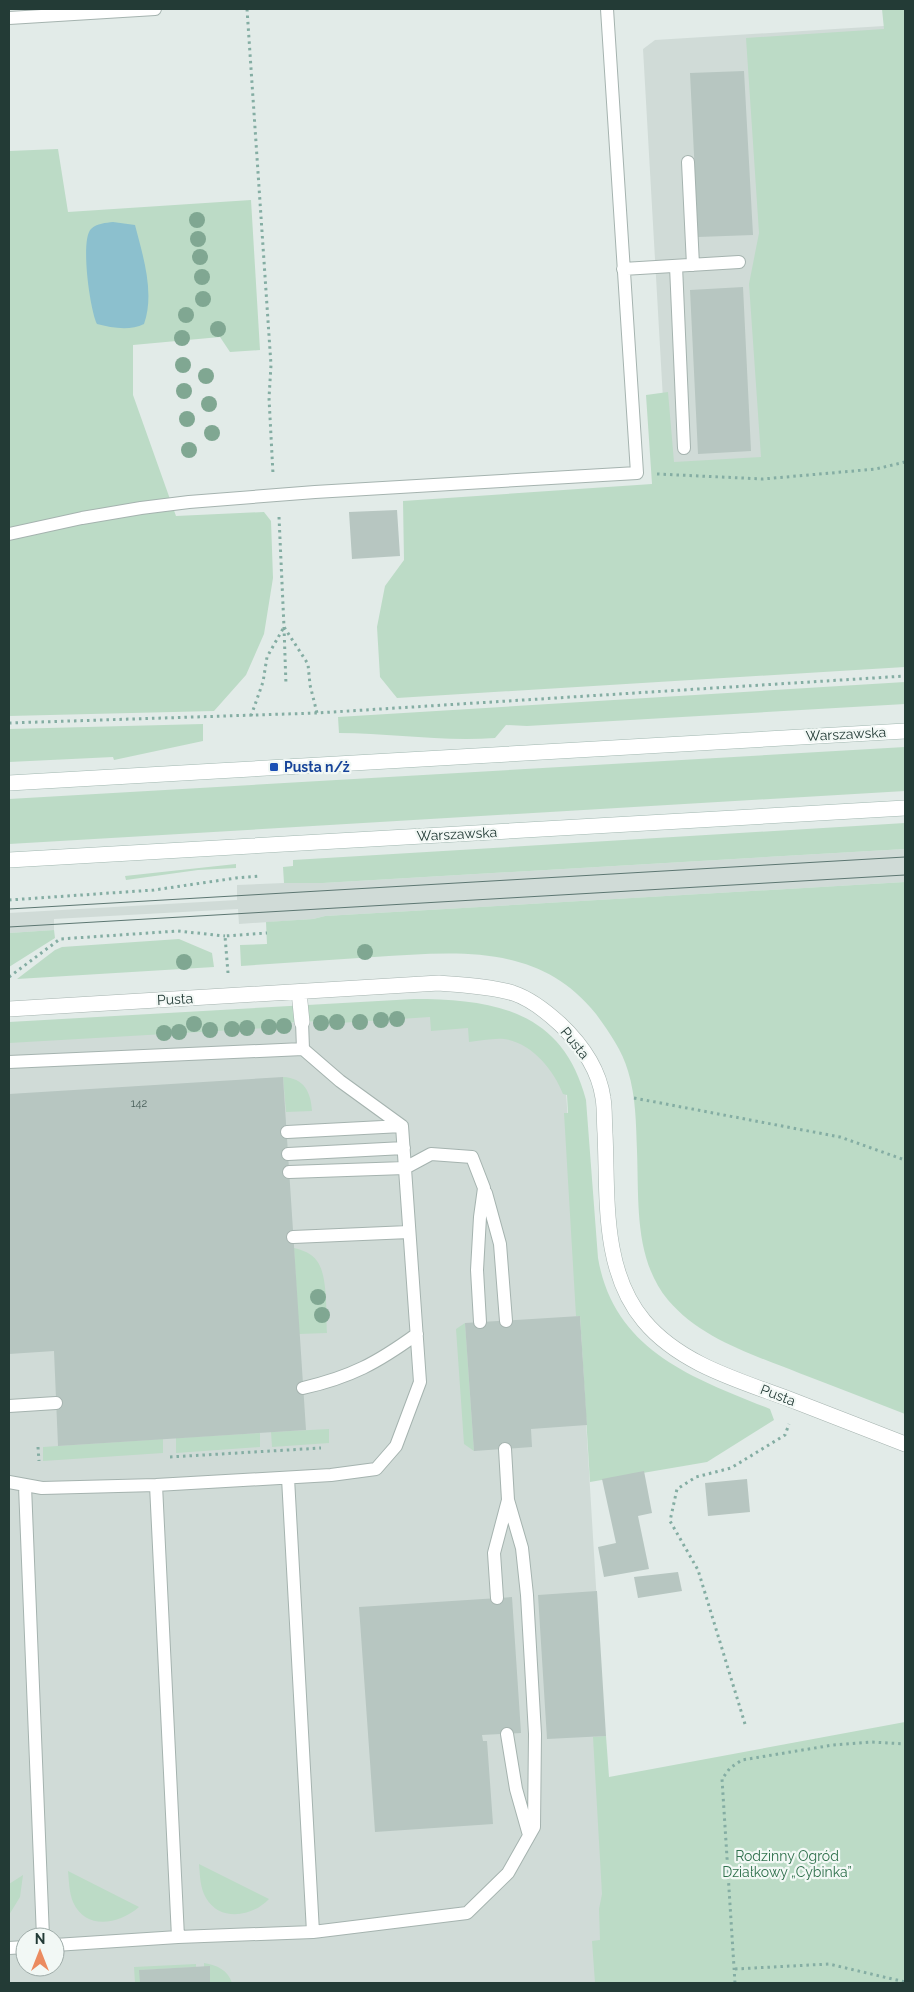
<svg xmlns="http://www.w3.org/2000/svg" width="914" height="1992" font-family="Raleway,sans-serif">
<rect width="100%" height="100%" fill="#e2ebe8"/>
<path fill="#d0dbd7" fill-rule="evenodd" d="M905,9L775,479L668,487L643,49L655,40L900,25Z
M905,849V882L325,916L313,919L239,924L238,909L54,919V930L9,933V913L237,900V885L284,883H323Z
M436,1014L532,1044L566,1091L620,1983H9V1040ZM25,1937H55V1967H25Z"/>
<path fill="#bcdbc6" d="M882,9H905V667L397,698L380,677L377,627L385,586L404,560L403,501L652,484L646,395L668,392L674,462L761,457L749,284L759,233L746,38L884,29Z
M58,149L68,212L251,200L260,350L230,352L220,337L133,345V395L176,516L264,512L271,521L273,578L264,634L246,675L214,711L9,716V151Z
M905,682V704L527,726L506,725L495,738C442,742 391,733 339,733L338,717Z
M203,724V741L114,760L113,757L9,762V729Z
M905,747V791L9,844V799Z
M905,823V849L323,883H284L283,867L293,866V860Z
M236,864V868L198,870L126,880L125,876Z
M905,882V1414C870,1400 835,1387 799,1373C754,1355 701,1339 668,1300C634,1259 639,1202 637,1151C636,1124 636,1097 628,1071C622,1050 609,1032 596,1014C539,942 456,952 374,957C330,960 285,963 241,966L240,945L267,944L266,922L313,919L325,916Z
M54,930L55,938L9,967V933Z
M179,939L212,953L214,967L17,979L55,950L62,947Z
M414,999C495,999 563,1011 586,1100L598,1258C614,1351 693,1378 770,1409L774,1420L707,1462L590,1482L580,1316H576L564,1113H568L567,1095L563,1094C554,1070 531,1042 504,1039C493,1038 480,1041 469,1042L468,1028L431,1031L430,1017L324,1024L323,1021L284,1023V1027L9,1043V1022Z
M283,1077C304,1078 311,1092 312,1111L286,1112Z
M294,1248C302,1250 312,1253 317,1261C328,1275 326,1314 327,1333L299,1334Z
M465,1323L474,1451L464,1444L456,1329Z
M329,1429V1443L272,1447L271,1432Z
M260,1433V1447L176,1453V1438Z
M163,1439V1453L43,1461V1447Z
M905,1722V1983H595L592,1941L600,1940L599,1909L602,1894L593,1737L606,1736L609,1777Z
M199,1864L269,1899C252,1917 220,1922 206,1898C200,1888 200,1875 199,1864Z
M68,1871L139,1907C119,1924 86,1931 73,1902C69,1892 69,1881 68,1871Z
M23,1875L20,1897L9,1915V1884Z
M204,1963C217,1965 228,1970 232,1983H210V1967H204Z
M196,1964V1967L140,1970V1983H135L134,1967Z"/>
<path fill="#8cc0ce" d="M113,222L135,225C143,256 155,293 144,324C130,331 112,328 97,324C90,310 80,240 91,229C97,223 106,223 113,222Z"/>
<path fill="#b7c6c1" d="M744,71L753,235L698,237L690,73Z
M743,287L751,451L698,454L690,290Z
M397,510L400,556L352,559L349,512Z
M283,1077L306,1430L58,1446L54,1351L9,1354V1094Z
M580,1316L587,1425L531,1429L532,1447L474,1451L465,1323Z
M644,1471L652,1513L638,1516L649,1569L604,1577L598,1547L616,1543L602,1479Z
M747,1479L750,1512L708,1516L705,1483Z
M678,1572L682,1591L638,1598L634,1577Z
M597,1591L606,1736L547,1739L538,1595Z
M512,1597L521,1733L482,1735L483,1741H487L493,1824L375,1832L359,1607Z
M210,1966V1983H140L139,1970Z"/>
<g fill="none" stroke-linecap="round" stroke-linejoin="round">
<defs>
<path id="lane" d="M9,18L155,9
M688,162L693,265
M676,266L684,448
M623,269L739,262
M9,534L82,518L141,508L189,502L315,492L637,473L607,9
M302,1022L303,1049
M9,1062L303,1049L340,1081L402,1126L420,1382L396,1446L376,1469L331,1475L156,1485L42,1488L9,1482
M287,1132L402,1126
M288,1154L404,1148
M289,1172L405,1168L431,1154L472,1157L484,1188L480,1217L477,1270L480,1322
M486,1193L500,1244L506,1321
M293,1237L409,1232
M303,1388C351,1377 377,1363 417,1334
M9,1406L56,1403
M288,1478L313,1932
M156,1485L178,1937
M25,1486L43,1937
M497,1598L494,1553L508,1500
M507,1734L516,1789L529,1835
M55,1945L178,1937L313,1932L467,1913L508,1873L534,1827L535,1734L527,1595L522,1548L508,1500L505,1449
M9,1948L25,1947"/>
<path id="street" d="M299,992L302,1022
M9,1009L439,983C463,985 490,986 513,993C531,999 547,1012 560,1024C581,1044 599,1070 603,1098C605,1110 604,1121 605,1133C608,1195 601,1270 644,1321C680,1364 738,1380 789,1399C828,1414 866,1429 905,1444"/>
<path id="secondary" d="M9,783L905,731
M9,860L905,808"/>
</defs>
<use href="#lane" stroke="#a5b3af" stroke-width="14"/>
<use href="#street" stroke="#a5b3af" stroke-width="16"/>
<use href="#secondary" stroke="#a1b7b0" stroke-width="16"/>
<path stroke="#84ada3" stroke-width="3" stroke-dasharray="2.5 4" stroke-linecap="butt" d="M247,9L271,365L269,398L273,474
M657,474L763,479L876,469L905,462
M279,517L284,627L308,664L310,685L317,713
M284,627L286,685
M251,716L263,682L267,657L284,627
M9,723L317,713L905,676
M9,900L154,890L236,878L261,876
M228,973L225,936L267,933
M9,977L60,939L178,931L225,936
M634,1098L840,1137L905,1160
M38,1447L39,1461
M170,1457L321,1448
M745,1724L698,1570L670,1521L677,1489L696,1477L731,1468L785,1435L789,1424
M735,1969L829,1964L905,1982
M735,1983L722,1779L730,1768L742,1760L833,1745L871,1742L905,1744"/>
<use href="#lane" stroke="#fff" stroke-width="12"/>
<use href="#street" stroke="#fff" stroke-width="15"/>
<use href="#secondary" stroke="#fff" stroke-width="15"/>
<path stroke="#5d7772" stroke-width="1" d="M9,909L905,857
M9,927L905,875"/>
</g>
<g fill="#80a792">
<circle cx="197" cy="220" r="8"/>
<circle cx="198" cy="239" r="8"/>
<circle cx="200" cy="257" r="8"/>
<circle cx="202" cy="277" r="8"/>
<circle cx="203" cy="299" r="8"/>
<circle cx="186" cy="315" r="8"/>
<circle cx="218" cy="329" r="8"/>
<circle cx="182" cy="338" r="8"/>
<circle cx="183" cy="365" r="8"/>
<circle cx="206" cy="376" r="8"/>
<circle cx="184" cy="391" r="8"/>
<circle cx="209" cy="404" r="8"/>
<circle cx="187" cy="419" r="8"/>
<circle cx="212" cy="433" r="8"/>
<circle cx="189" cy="450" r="8"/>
<circle cx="365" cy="952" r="8"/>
<circle cx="184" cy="962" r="8"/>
<circle cx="397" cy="1019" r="8"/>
<circle cx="381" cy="1020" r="8"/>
<circle cx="337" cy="1022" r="8"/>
<circle cx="360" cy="1022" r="8"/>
<circle cx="321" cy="1023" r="8"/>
<circle cx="194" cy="1024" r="8"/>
<circle cx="284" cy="1026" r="8"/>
<circle cx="269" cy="1027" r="8"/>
<circle cx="247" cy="1028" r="8"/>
<circle cx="232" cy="1029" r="8"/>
<circle cx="210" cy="1030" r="8"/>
<circle cx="179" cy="1032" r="8"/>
<circle cx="164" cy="1033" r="8"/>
<circle cx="318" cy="1297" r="8"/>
<circle cx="322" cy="1315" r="8"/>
</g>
<rect fill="#1a4fb4" stroke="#f2f8f5" stroke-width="2" x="269" y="762" width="10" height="10" rx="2.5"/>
<g text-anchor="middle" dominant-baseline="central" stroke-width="4.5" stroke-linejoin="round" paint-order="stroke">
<g font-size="11" fill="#485e59">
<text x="139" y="1103">142</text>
</g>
<g font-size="14" fill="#233b36" stroke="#f2f8f5">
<text transform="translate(846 734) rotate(-3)">Warszawska</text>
<text transform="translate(457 834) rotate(-3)">Warszawska</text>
<text transform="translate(175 999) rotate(-3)">Pusta</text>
<text transform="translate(575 1043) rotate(51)">Pusta</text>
<text transform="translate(778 1395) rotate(21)">Pusta</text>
</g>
<g font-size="14" font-weight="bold" fill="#164399" stroke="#f2f8f5" text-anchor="start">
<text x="284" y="767">Pusta n/ż</text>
</g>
<g font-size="14" fill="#2f704c" stroke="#f2f8f5">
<text x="787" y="1856">Rodzinny Ogród<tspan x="787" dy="16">Działkowy „Cybinka”</tspan></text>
</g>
</g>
<rect width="914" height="1992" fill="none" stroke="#233b36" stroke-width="20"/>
<g transform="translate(40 1952)"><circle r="24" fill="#f2f8f5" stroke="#9faca9"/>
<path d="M0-4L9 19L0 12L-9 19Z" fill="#eb8b60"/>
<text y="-8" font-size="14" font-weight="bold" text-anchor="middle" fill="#233b36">N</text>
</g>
</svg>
